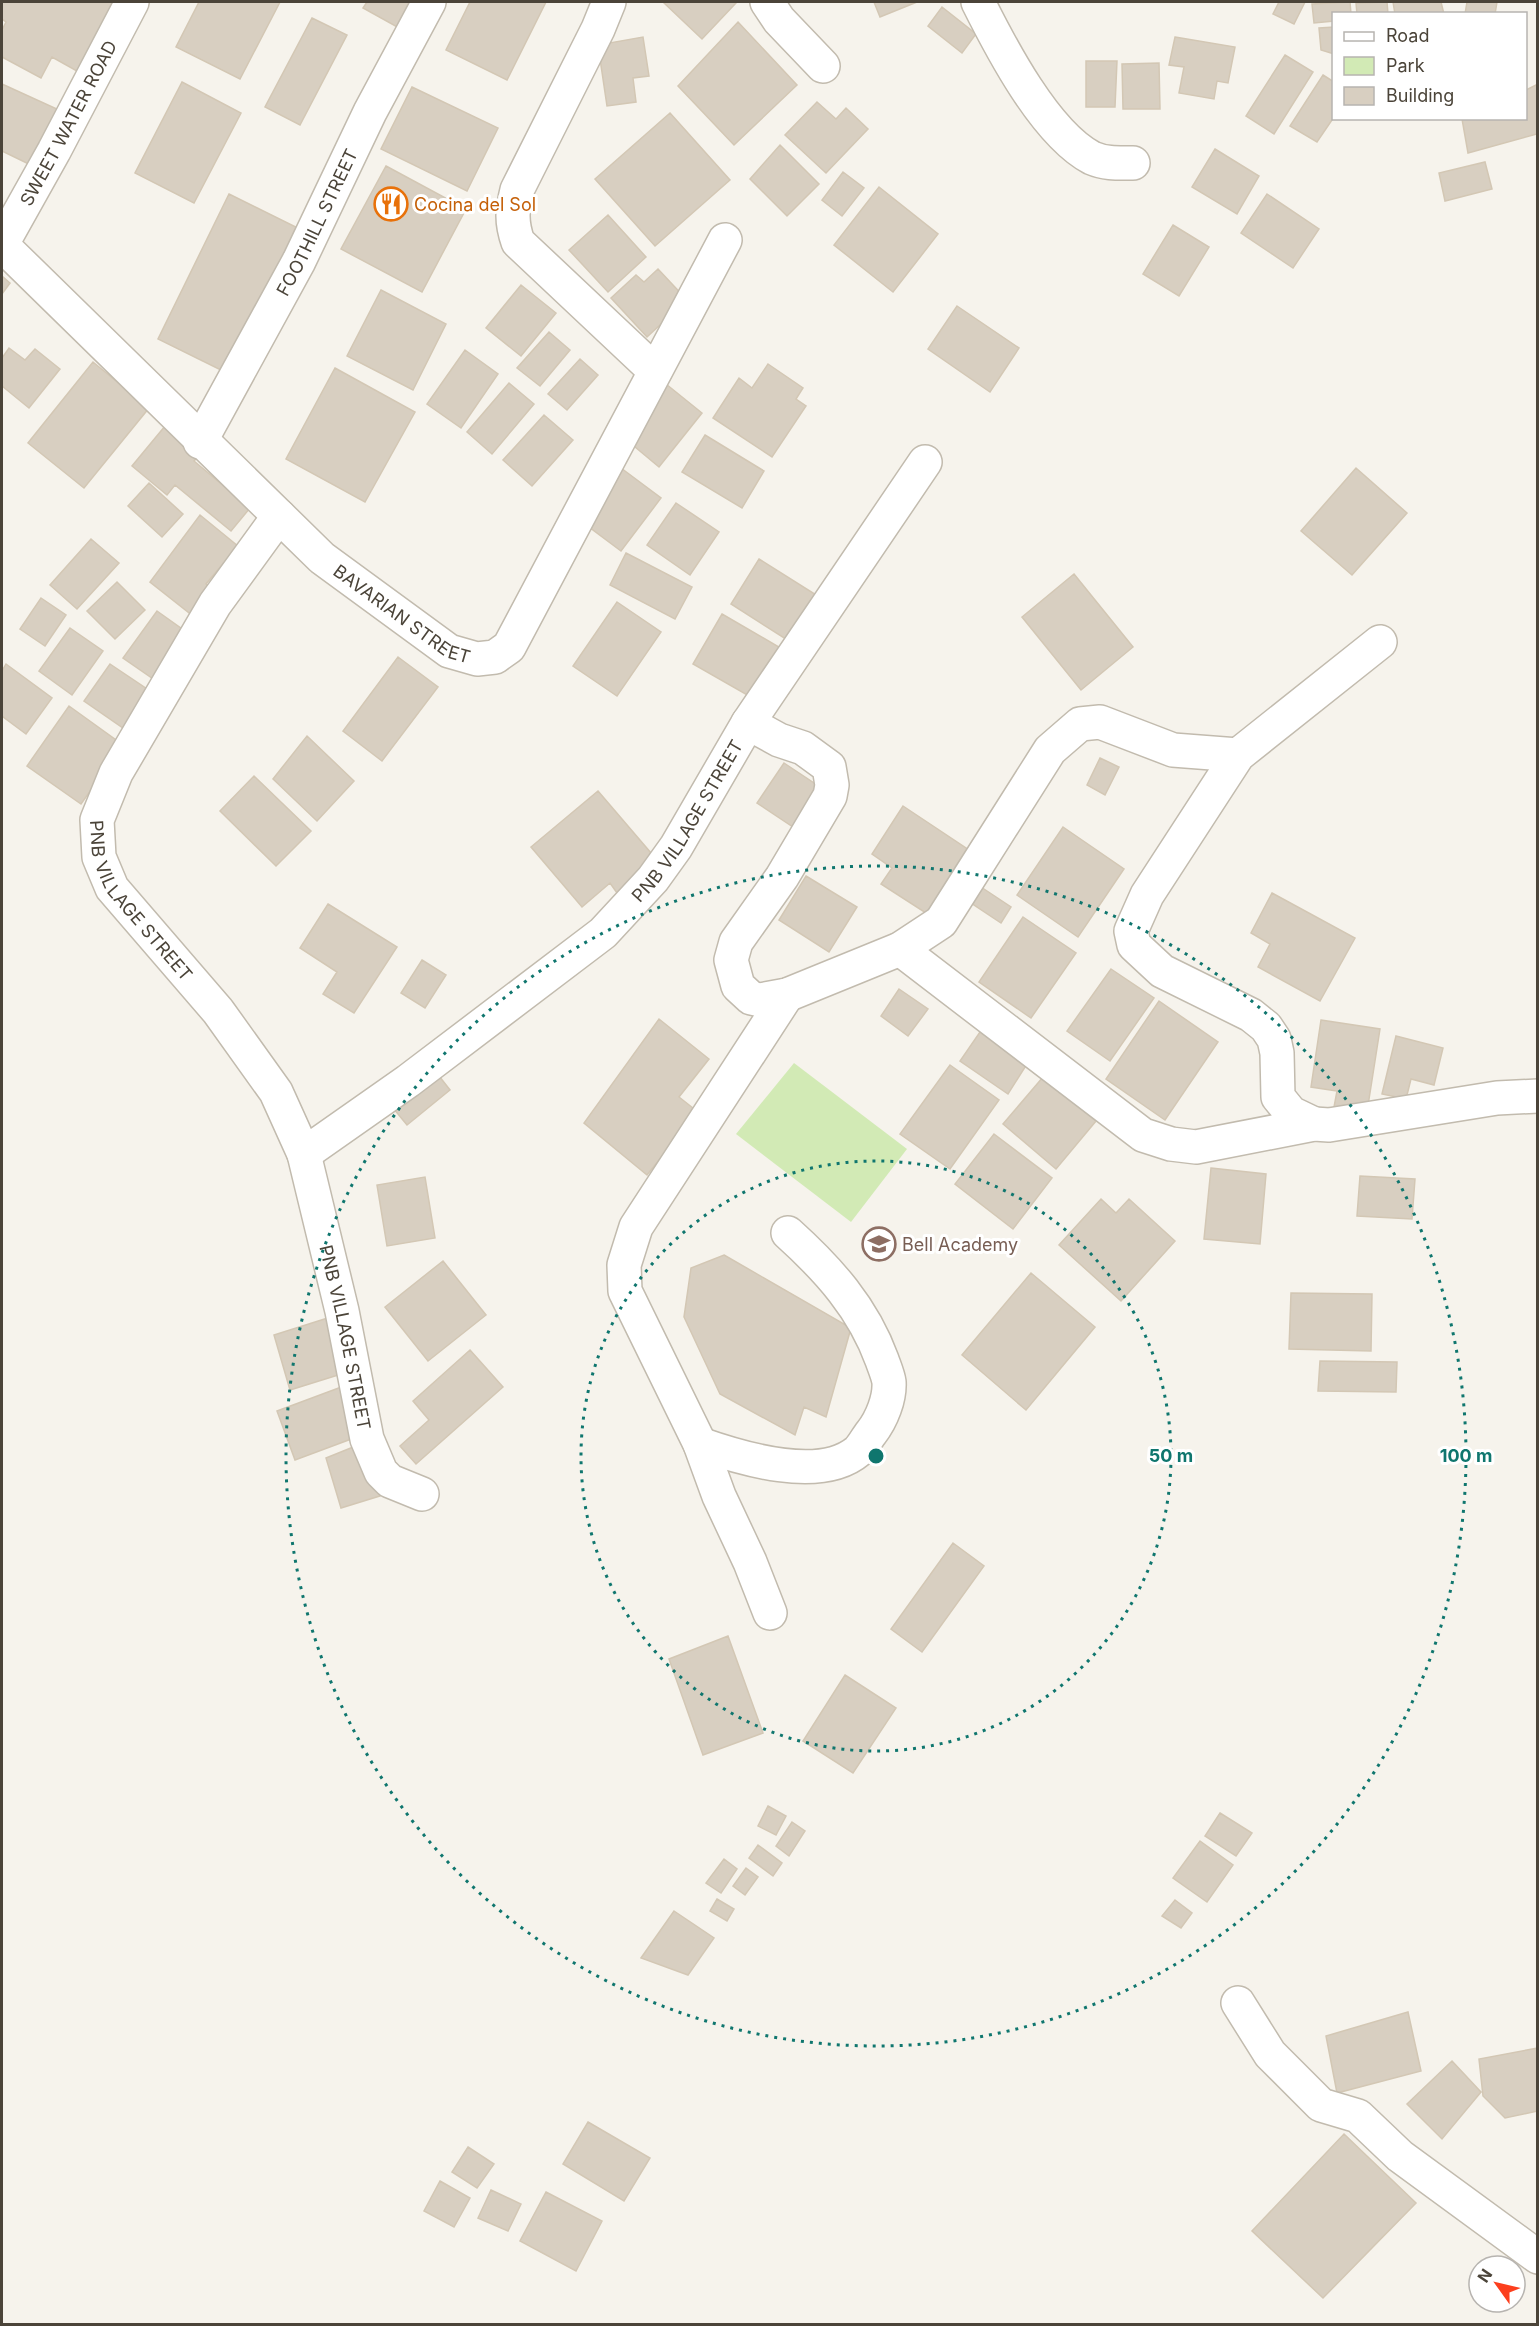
<svg xmlns="http://www.w3.org/2000/svg" width="1539" height="2326" font-family="Inter,sans-serif">
<rect width="100%" height="100%" fill="#f6f3ec"/>
<path fill="#d2eab5" d="M794,1063L907,1149L851,1222L736,1134Z"/>
<path fill="#d8cfc1" stroke="#d3c7b4" stroke-width="1.5" d="M2,2H123L84,75L52,57L41,78L2,57V30L6,22L2,19Z
M199,2H280L240,79L176,47Z
M367,2H413L399,28L363,8Z
M470,2H546L507,80L446,50Z
M663,2H734L736,3L702,39Z
M874,2H917L880,17Z
M1279,2H1305L1294,24L1273,14Z
M1350,2L1351,14H1334V21L1314,23L1312,4Z
M1387,2L1388,14H1357L1356,3Z
M1393,2H1441L1444,14H1395Z
M1467,2H1497L1495,14H1465Z
M942,7L976,34L962,53L928,26Z
M312,18L347,35L300,125L265,107Z
M738,22L797,85L734,145L678,86Z
M1334,27V54L1321,50L1319,28Z
M643,37L649,76L633,78L636,102L607,106L598,45Z
M1175,37L1235,47L1228,83L1217,81L1214,99L1179,93L1184,67L1169,65Z
M1285,55L1313,72L1274,134L1246,116Z
M1086,61H1117L1115,107H1086Z
M1159,63L1160,109H1123L1122,64Z
M1323,75L1334,82V117L1317,142L1290,126Z
M182,82L241,113L194,203L135,173Z
M2,84L68,114L41,170L2,151Z
M1538,84L1537,134L1468,153L1462,119L1526,118V90Z
M412,87L498,128L467,191L381,149Z
M817,102L836,119L846,108L868,129L826,173L785,135Z
M670,113L730,180L655,246L595,179Z
M780,145L819,184L787,216L750,179Z
M1215,149L1259,176L1237,214L1192,187Z
M1485,162L1492,189L1445,201L1439,173Z
M386,166L466,209L422,292L341,249Z
M843,172L864,188L842,216L822,200Z
M879,187L938,234L893,292L834,245Z
M229,194L304,231L233,376L158,339Z
M1267,194L1319,229L1293,268L1241,233Z
M608,215L646,257L608,292L569,250Z
M1173,225L1209,247L1179,296L1143,274Z
M658,269L687,300L647,337L611,298L636,275L644,282Z
M2,276L10,283L2,294Z
M521,285L556,313L521,356L486,328Z
M381,290L446,324L413,390L347,356Z
M957,306L1019,348L990,392L928,349Z
M549,332L570,350L540,386L517,368Z
M9,348L25,360L35,349L60,369L29,408L2,386V358Z
M465,350L498,374L461,428L427,404Z
M580,359L598,375L567,410L548,394Z
M93,362L149,408L84,488L28,443Z
M768,364L803,388L796,399L806,406L772,457L713,418L739,378L752,388Z
M335,368L415,412L365,502L286,459Z
M509,383L534,404L492,454L467,432Z
M666,384L702,413L659,467L623,437Z
M544,415L573,440L532,486L503,460Z
M170,420L205,449L194,461L250,508L231,531L175,485L167,495L132,466Z
M705,435L764,471L742,508L682,472Z
M621,468L661,498L621,551L581,521Z
M1356,468L1407,513L1352,575L1301,531Z
M149,483L183,514L162,537L128,506Z
M676,503L719,532L690,575L647,545Z
M200,515L238,546L206,584L219,594L198,620L150,582Z
M91,539L119,563L77,609L50,585Z
M626,553L692,587L675,619L610,585Z
M759,559L821,598L792,643L731,604Z
M1074,574L1133,647L1081,690L1022,617Z
M117,582L145,610L115,639L87,611Z
M41,598L66,615L45,646L20,629Z
M617,602L661,632L617,696L573,666Z
M157,611L192,636L159,683L123,658Z
M722,614L784,650L756,700L693,664Z
M70,628L103,651L72,695L39,671Z
M398,657L438,687L382,761L343,731Z
M6,664L52,698L26,734L2,716V671Z
M110,664L159,697L133,735L84,701Z
M69,706L123,745L81,804L27,766Z
M307,736L354,781L317,821L273,779Z
M1100,758L1119,767L1105,795L1087,785Z
M784,763L829,793L802,833L757,803Z
M254,776L311,831L276,866L220,811Z
M598,791L657,860L617,893L610,883L582,907L531,847Z
M903,806L972,852L929,915L881,884L892,868L872,854Z
M1063,827L1124,869L1078,937L1017,895Z
M806,876L857,907L829,952L779,920Z
M981,887L1011,907L1001,923L971,903Z
M1272,893L1355,938L1320,1001L1258,967L1270,944L1251,933Z
M328,904L397,947L354,1013L323,994L337,972L300,948Z
M1023,917L1076,953L1031,1018L979,982Z
M422,960L446,975L425,1008L401,993Z
M1111,969L1154,998L1110,1061L1067,1031Z
M899,989L928,1009L908,1036L881,1016Z
M1159,1001L1218,1042L1165,1120L1106,1079Z
M659,1019L709,1059L679,1097L698,1112L647,1175L584,1123Z
M1321,1020L1380,1029L1367,1112L1334,1107L1337,1091L1311,1087Z
M980,1032L1027,1064L1008,1094L960,1061Z
M1396,1036L1443,1048L1434,1085L1411,1079L1406,1099L1382,1094Z
M950,1065L999,1100L950,1169L900,1134Z
M432,1067L450,1090L407,1125L389,1103Z
M1043,1077L1096,1121L1056,1169L1003,1124Z
M994,1134L1052,1178L1013,1229L955,1184Z
M1211,1168L1266,1174L1260,1244L1204,1239Z
M1360,1176L1415,1179L1412,1219L1357,1216Z
M425,1177L435,1238L387,1246L377,1185Z
M1101,1199L1116,1213L1129,1199L1175,1241L1121,1301L1059,1245Z
M724,1255L851,1328L826,1417L804,1407L795,1435L720,1394L684,1317L691,1268Z
M443,1261L486,1315L428,1361L385,1307Z
M1031,1273L1095,1327L1026,1410L962,1355Z
M1291,1293L1372,1294L1371,1351L1289,1349Z
M334,1316L351,1371L290,1390L274,1335Z
M470,1350L503,1387L416,1464L400,1446L429,1420L413,1401Z
M1320,1361L1397,1362L1396,1392L1318,1391Z
M344,1386L362,1435L295,1460L277,1411Z
M363,1443L380,1496L341,1508L326,1458Z
M953,1543L984,1566L922,1652L891,1629Z
M728,1636L763,1733L703,1755L669,1659Z
M845,1675L896,1708L853,1773L803,1741Z
M768,1806L786,1816L776,1835L758,1826Z
M1220,1813L1252,1833L1236,1856L1205,1836Z
M792,1822L805,1831L789,1856L776,1846Z
M1200,1841L1233,1865L1207,1902L1173,1878Z
M758,1845L782,1863L773,1876L749,1858Z
M724,1859L737,1869L721,1893L706,1883Z
M746,1868L758,1877L745,1895L733,1886Z
M717,1899L734,1909L727,1921L710,1911Z
M1175,1900L1192,1913L1181,1928L1162,1916Z
M674,1911L714,1938L688,1975L641,1958Z
M1408,2012L1421,2071L1337,2093L1326,2036Z
M1538,2048V2111L1505,2118L1483,2096L1479,2059Z
M1452,2061L1481,2092L1442,2139L1407,2104Z
M588,2122L650,2158L624,2201L563,2164Z
M1344,2134L1416,2203L1323,2298L1252,2231Z
M468,2147L494,2164L477,2188L452,2172Z
M440,2181L470,2198L454,2227L424,2211Z
M491,2190L521,2204L508,2231L478,2218Z
M546,2192L602,2221L576,2271L520,2241Z"/>
<g fill="none" stroke-linecap="round" stroke-linejoin="round">
<defs>
<g id="street">
<path d="M609,2L598,29L517,190C512,210 511,222 518,242L655,371"/>
<path d="M767,2L779,20L823,66"/>
<path d="M978,2C1001,48 1045,133 1092,158C1106,164 1119,163 1133,163"/>
<path id="s1" d="M2,244L54,151L132,2"/>
<path id="s2" d="M2,245L322,558L449,651L477,659L495,657L509,647L725,240"/>
<path id="s3" d="M200,442L299,261L370,112L429,2"/>
<path id="s4" d="M279,516L215,604L116,773L97,820L99,857L112,888L218,1011L276,1092L304,1154L408,1081L603,933L653,879L676,847L748,723L779,740L803,748L829,767L832,785L830,796L782,877L736,942L731,960L738,986L751,998L760,1000L787,995L900,949L941,922L1050,750L1080,724L1100,722L1173,750L1238,755"/>
<path d="M748,723L925,462"/>
<path d="M900,949L1143,1135L1171,1144L1196,1147L1314,1124L1329,1125L1497,1098L1538,1096"/>
<path d="M1314,1124L1291,1113L1278,1097L1277,1053L1274,1039L1266,1027L1251,1015L1162,971L1134,945L1131,931L1147,895L1238,755L1380,642"/>
<path id="s5" d="M304,1154L342,1311L367,1439L381,1472L390,1481L422,1494"/>
<path d="M700,1444C740,1458 820,1483 858,1451C863,1446 867,1438 871,1433C882,1419 890,1398 889,1382C888,1375 884,1366 882,1360C863,1308 829,1270 788,1233"/>
<path d="M770,1613L750,1562L719,1496L700,1444L625,1291L624,1265L636,1227L787,995"/>
<path d="M1238,2003L1270,2054L1321,2105L1358,2116L1400,2156L1538,2257"/>
</g>
</defs>
<use href="#street" stroke="#c2bbae" stroke-width="36"/>
<use href="#street" stroke="#fff" stroke-width="33"/>
</g>
<g fill="none" stroke="#0f766e" stroke-width="3" stroke-dasharray="3 6">
<circle cx="876" cy="1456" r="295"/>
<circle cx="876" cy="1456" r="590"/>
</g>
<defs>
<symbol id="restaurant-ring" viewBox="-11 -11 22 22"><circle r="9.5" fill="#fff" stroke="#e8710a" stroke-width="1.5"/><path d="M-5-6h1v4h1v-4h1v4h1v-4h1v5L-1.5 .5V6h-2V.5L-5-1ZM5-6V6H3V1.5H1.5Q1.5-4 5-6Z" fill="#e8710a"/></symbol>
<symbol id="school-ring" viewBox="-11 -11 22 22"><circle r="9.5" fill="#fff" stroke="#8d6e63" stroke-width="1.5"/><path d="M0-5L7-2L0 1L-7-2ZM-4 1L0 2.5L4 1V4Q0 6-4 4Z" fill="#8d6e63"/></symbol>
</defs>
<g fill-rule="evenodd">
<use href="#restaurant-ring" x="372" y="185" width="38" height="38"/>
<use href="#school-ring" x="860" y="1225" width="38" height="38"/>
</g>
<g text-anchor="middle" dominant-baseline="central" stroke-width="6" stroke-linejoin="round" paint-order="stroke">
<g font-size="18" fill="#4b4439" stroke="#fff">
<text stroke="none"><textPath href="#s1" startOffset="138">SWEET WATER ROAD</textPath></text>
<text stroke="none"><textPath href="#s3" startOffset="249">FOOTHILL STREET</textPath></text>
<text stroke="none"><textPath href="#s2" startOffset="546">BAVARIAN STREET</textPath></text>
<text stroke="none"><textPath href="#s4" startOffset="1269">PNB VILLAGE STREET</textPath></text>
<text stroke="none"><textPath href="#s4" startOffset="450">PNB VILLAGE STREET</textPath></text>
<text stroke="none"><textPath href="#s5" startOffset="188">PNB VILLAGE STREET</textPath></text>
</g>
<g font-size="18" fill="#c56008" stroke="#fff" text-anchor="start">
<text x="414" y="204">Cocina del Sol</text>
</g>
<g font-size="18" fill="#785e54" stroke="#fff" text-anchor="start">
<text x="902" y="1244">Bell Academy</text>
</g>
</g>
<circle cx="876" cy="1456" r="9" fill="#0f766e" stroke="#fff" stroke-width="3"/>
<g font-size="18" text-anchor="middle" font-weight="bold" fill="#0f766e" stroke="#fff" stroke-width="6" stroke-linejoin="round" paint-order="stroke">
<text x="1171" y="1462">50 m</text>
<text x="1466" y="1462">100 m</text>
</g>
<rect width="1539" height="2326" fill="none" stroke="#4b4439" stroke-width="6"/>
<rect x="1332" y="12" width="195" height="108" fill="#ffffff" stroke="#b7b4b0" stroke-width="1.5"/>
<rect x="1344" y="32" width="30" height="9" fill="#ffffff" stroke="#b7b4b0" stroke-width="1.5"/>
<text x="1386" y="42" font-size="18" fill="#4b4439">Road</text>
<rect x="1344" y="57" width="30" height="18" fill="#d2eab5" stroke="#b7b4b0" stroke-width="1.5"/>
<text x="1386" y="72" font-size="18" fill="#4b4439">Park</text>
<rect x="1344" y="87" width="30" height="18" fill="#d8cfc1" stroke="#b7b4b0" stroke-width="1.5"/>
<text x="1386" y="102" font-size="18" fill="#4b4439">Building</text>
<g transform="translate(1497 2284) rotate(304)"><circle r="28" fill="#ffffff" stroke="#b7b4b0" stroke-width="1.5"/>
<path d="M0-4.5L10 22L0 15L-10 22Z" fill="#fc3f1d"/>
<text y="-9" font-size="16" font-weight="bold" text-anchor="middle" fill="#4b4439">N</text>
</g>
</svg>
